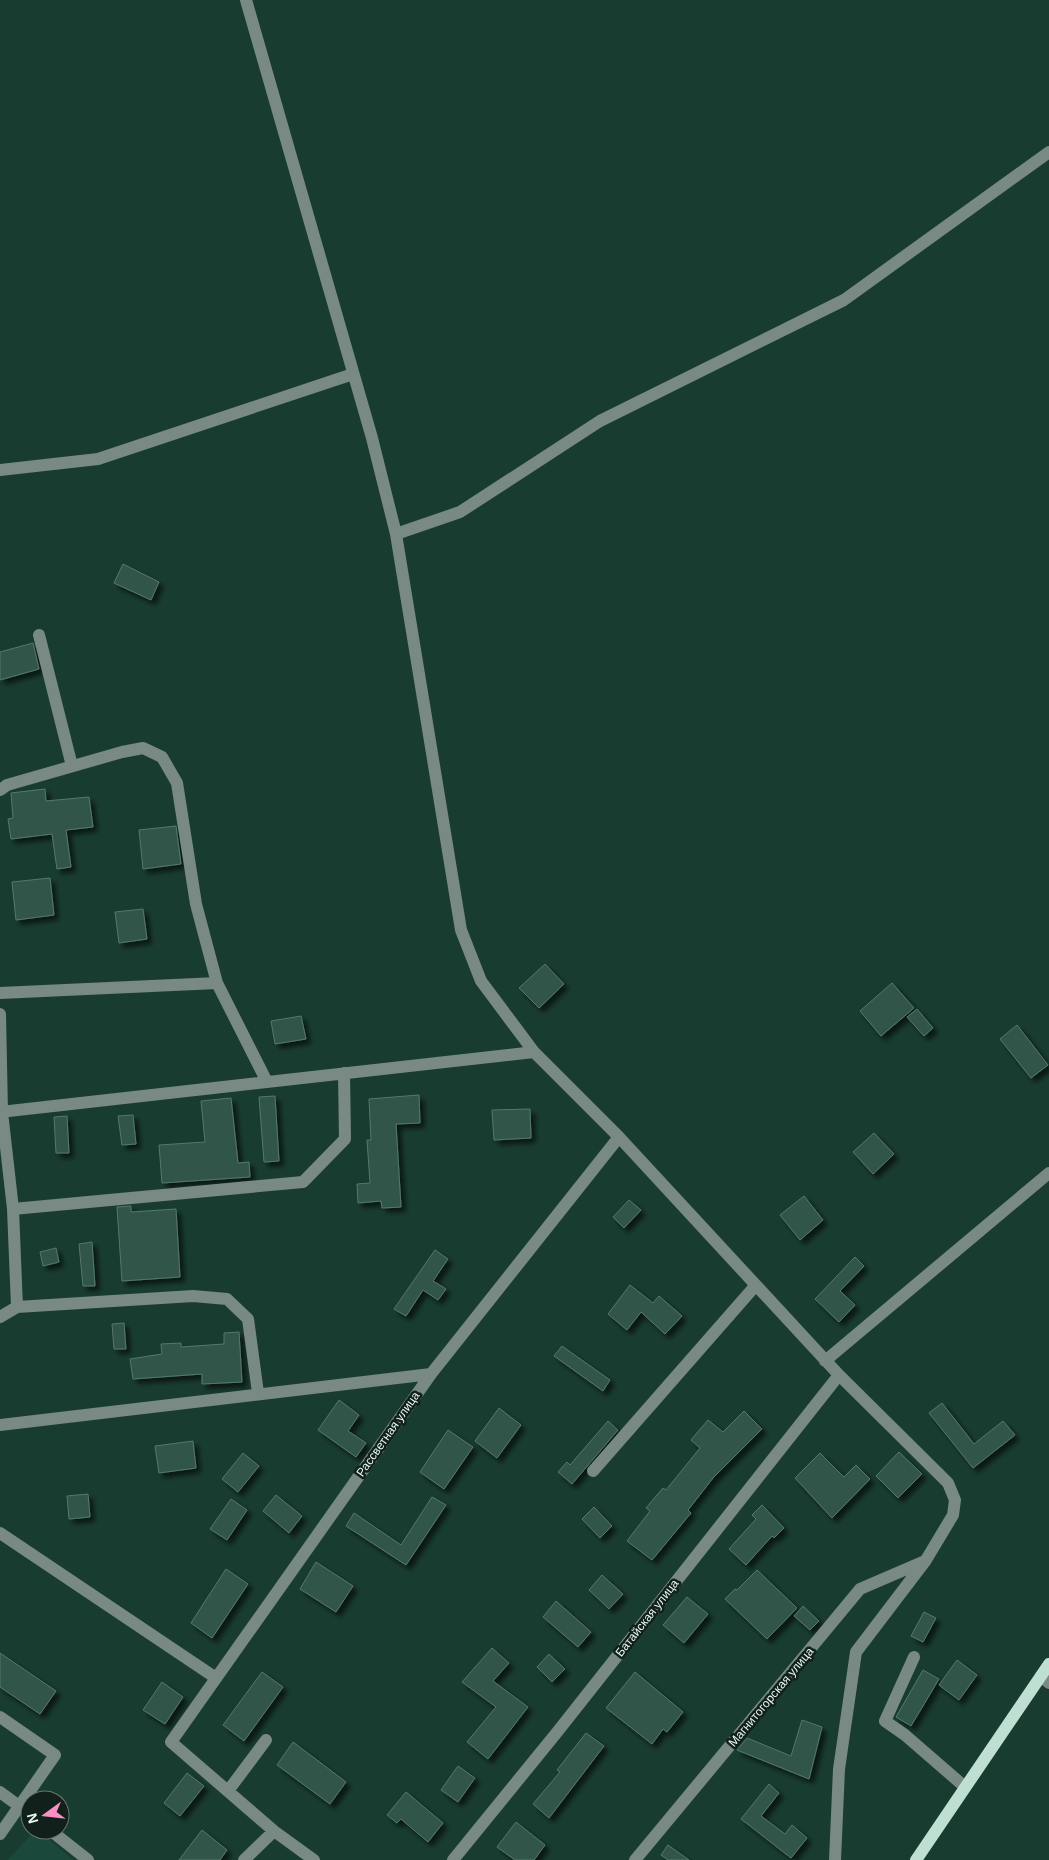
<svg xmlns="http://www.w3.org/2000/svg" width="1049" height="1860" font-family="Arial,sans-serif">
<defs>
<filter id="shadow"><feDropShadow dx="4.5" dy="4.5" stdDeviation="2.5" flood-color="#0009"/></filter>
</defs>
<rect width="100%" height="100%" fill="#193c31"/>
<path fill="#1a483a" d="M35,1830H38L73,1860H8Z"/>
<path fill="#315448" stroke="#55796c" filter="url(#shadow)" d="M123,564L159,582L151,600L114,583Z
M33,643L39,669L0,680V652Z
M45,789L46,801L89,797L93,827L66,830L71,867L57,869L52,834L11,839L8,819L13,818L11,793Z
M176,826L181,864L143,869L139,830Z
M50,878L54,915L16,920L12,882Z
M143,909L147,939L119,943L115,912Z
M545,964L564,984L539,1008L519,988Z
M892,983L914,1008L881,1036L860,1011Z
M917,1009L933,1028L924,1036L907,1017Z
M301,1016L306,1039L275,1044L271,1021Z
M1017,1025L1048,1065L1031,1078L1000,1039Z
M419,1095L420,1123L396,1124L401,1207L382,1208L381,1201L358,1203L357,1184L370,1183L367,1140H371L369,1099Z
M275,1096L279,1161L264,1162L259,1097Z
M231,1098L238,1163L249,1162L250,1177L162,1183L159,1145L205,1142L201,1101Z
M530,1109L531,1138L494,1140L492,1110Z
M133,1115L136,1144L122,1145L118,1116Z
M67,1116L69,1153H56L54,1117Z
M874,1133L894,1154L873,1174L853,1152Z
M804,1196L823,1220L800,1240L780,1215Z
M629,1200L641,1210L624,1228L613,1217Z
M131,1206V1212L176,1209L180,1277L122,1281L117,1207Z
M92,1242L95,1286H83L79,1244Z
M56,1248L59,1262L43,1266L40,1252Z
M435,1250L448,1259L433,1281L446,1289L438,1300L423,1290L406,1316L394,1309Z
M855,1257L864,1266L840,1291L855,1305L839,1322L815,1299Z
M630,1285L653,1303L659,1296L682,1316L665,1334L641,1312L627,1330L608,1314Z
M124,1323L126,1349H114L112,1324Z
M239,1332L242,1382L202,1384V1374L133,1379L130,1359L162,1354L161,1344L181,1343V1347L224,1344V1333Z
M562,1346L610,1380L603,1391L554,1356Z
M339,1400L359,1415L348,1431L366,1443L356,1457L318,1430Z
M942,1403L974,1444L1003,1421L1015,1435L973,1468L929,1413Z
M499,1408L521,1425L497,1458L475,1441Z
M744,1411L762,1429L713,1478L688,1510L691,1513L652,1560L627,1541L650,1511L646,1508L663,1488L666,1490L700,1448L691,1440L708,1420L723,1432Z
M608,1421L618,1430L572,1484L558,1472L567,1462L570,1465Z
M448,1430L473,1447L444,1489L420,1472Z
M193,1441L196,1468L159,1473L155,1446Z
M899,1452L922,1474L898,1498L876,1476Z
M243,1453L259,1466L238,1492L222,1479Z
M820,1453L844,1477L856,1465L870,1479L832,1518L795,1478Z
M88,1494L90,1517L69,1519L67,1496Z
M276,1495L302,1516L289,1533L263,1511Z
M432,1497L446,1505L406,1565L346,1526L354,1513L401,1545Z
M231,1499L247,1510L227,1540L210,1529Z
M762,1505L784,1528L774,1538L772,1536L746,1565L729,1549L756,1519L752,1515Z
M594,1507L612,1526L600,1538L582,1519Z
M316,1562L353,1586L336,1612L300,1589Z
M226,1569L248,1584L212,1638L191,1623Z
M757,1570L797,1608L767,1639L725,1599L735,1589L737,1590Z
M602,1575L623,1594L609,1609L589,1590Z
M687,1597L708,1614L684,1643L663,1625Z
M556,1601L591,1632L578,1647L543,1617Z
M803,1606L819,1621L810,1630L794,1616Z
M924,1612L936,1618L923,1642L911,1636Z
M492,1648L509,1663L493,1681L528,1707L488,1759L467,1742L496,1707L462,1682Z
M0,1653L56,1691L40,1714L0,1687Z
M549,1654L565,1669L552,1682L537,1667Z
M957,1660L977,1675L959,1700L939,1685Z
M923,1670L939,1679L911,1726L896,1717Z
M262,1672L283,1687L244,1741L223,1725Z
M635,1672L683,1712L667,1732L663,1729L652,1744L606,1708Z
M162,1682L183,1697L165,1724L143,1710Z
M802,1720L822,1727L809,1779L737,1750L747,1738L791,1756Z
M586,1733L604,1746L549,1818L533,1804L560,1772L557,1770Z
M293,1742L346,1782L330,1804L277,1765Z
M458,1766L475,1778L458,1802L441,1790Z
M187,1773L204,1786L180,1816L164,1803Z
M769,1784L779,1793L761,1816L785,1834L792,1825L807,1838L791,1858L741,1819Z
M406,1792L443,1823L428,1842L401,1819L397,1823L387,1815Z
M516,1822L545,1845L534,1860H515L497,1847Z
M202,1830L227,1850L220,1860H179Z
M668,1845L689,1860H668L661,1855Z"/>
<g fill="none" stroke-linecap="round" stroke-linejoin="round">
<path stroke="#798983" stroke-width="12" d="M246,0L372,438L396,534L461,930L481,981L534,1052L619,1137L839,1375L948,1483L955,1500L953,1515L926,1560L856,1652L839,1769L835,1860
M0,470L98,459L353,374
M396,534L460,512L600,421L844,300L1049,152
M39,635L72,766
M0,790L7,785L122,752L143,748L162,757L177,783L196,904L217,983L267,1082
M0,993L217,983
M0,1014L2,1112L13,1209L17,1307
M0,1112L534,1052
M13,1209L303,1182L345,1139L344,1073
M0,1317L17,1307L193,1296L227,1299L248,1319L258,1393
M825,1361L1049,1173
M0,1425L431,1374
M593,1471L756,1285
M0,1533L216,1678
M914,1657L885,1721L905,1735L965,1787
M1041,1676L1049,1683
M0,1717L55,1755L0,1834
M228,1791L266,1740
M0,1792L30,1814
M50,1830L88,1860
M244,1860L274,1831
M314,1860L274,1831L171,1742L431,1374L619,1137
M453,1860L558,1731L839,1375
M635,1860L860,1589L925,1561"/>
<path stroke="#bedfd2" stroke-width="12" d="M916,1860L1049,1664"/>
</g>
<g text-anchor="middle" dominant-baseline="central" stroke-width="5" stroke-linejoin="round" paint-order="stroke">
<g font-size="12" fill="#e7faf3" stroke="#11201a">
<text transform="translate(388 1434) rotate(-55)">Рассветная улица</text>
<text transform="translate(647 1618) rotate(-52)">Батайская улица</text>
<text transform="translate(771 1697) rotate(-50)">Магнитогорская улица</text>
</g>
</g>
<g transform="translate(45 1815) rotate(255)"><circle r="24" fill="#11201a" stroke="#677771"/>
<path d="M0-4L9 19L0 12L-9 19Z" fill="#fb8fc4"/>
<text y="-8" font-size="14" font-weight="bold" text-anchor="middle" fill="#e7faf3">N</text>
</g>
</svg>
